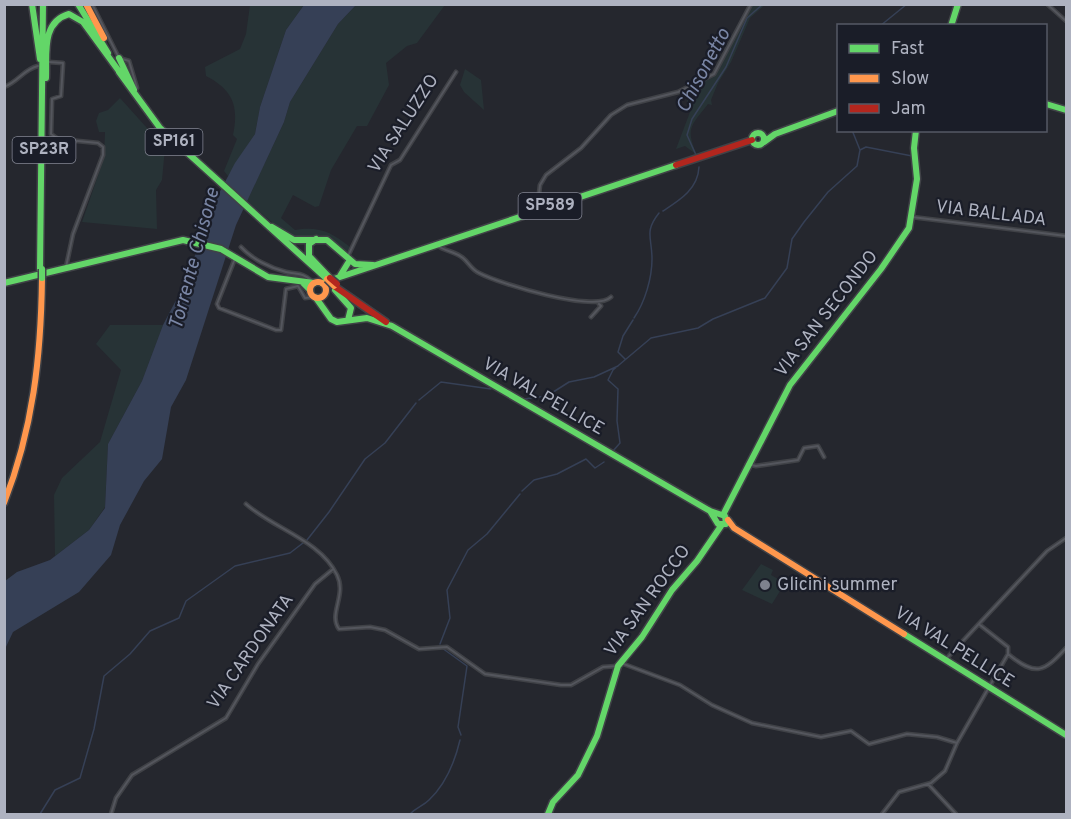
<svg xmlns="http://www.w3.org/2000/svg" width="1071" height="819" font-family="Overpass,sans-serif">
<rect width="100%" height="100%" fill="#25272e"/>
<path fill="#273336" d="M250,5H304L286,30L260,107L255,134L228,176L224,171L237,139L233,135C239,106 233,90 206,76L205,67L240,49L246,34Z
M356,5H445L417,43L407,46L386,63L389,85L367,126H357L331,170L319,206L315,207L293,195L281,218L295,230C319,226 331,232 350,247L346,254L325,236L315,235L297,239L287,235L247,201L284,122L290,102L338,24Z
M752,5H765L750,18L731,62L718,83L711,100L712,105L708,104C691,126 685,128 697,155L685,146L676,149L690,112L684,90L713,76Z
M465,69L481,80L484,110L464,92L460,85Z
M120,98L165,148L162,180L156,190L157,229L82,222L104,158L105,132H99L96,121L99,113L108,110Z
M110,325H163L142,381L108,444L105,507L89,530L55,556L54,495L62,478L100,442L121,370L96,344Z
M761,564L773,570L771,575L785,583L772,604L742,590Z"/>
<path fill="#364056" d="M304,5H356L338,24L290,102L284,122L236,225L186,380L171,407L162,459L144,481L120,525L111,555L79,592L13,632L5,649V581L17,572L50,560L89,530L105,508L108,444L142,381L163,325L184,285L215,201L235,163L255,134L260,107L286,30Z"/>
<g fill="none" stroke-linecap="round" stroke-linejoin="round">
<path stroke="#364056" stroke-width="1.5" d="M880,26L907,4
M917,136L919,130
M860,150L866,147L912,156
M916,154L917,141
M696,155L687,135L692,119L726,67L747,18L763,4
M663,211C680,200 698,189 699,167
M634,318C645,302 652,278 652,259C652,237 644,232 659,213
M625,359L618,352L623,336L633,320
M524,399L547,396L569,382L594,377L618,366
M419,400L441,382L491,389
M613,451L620,443L617,421L618,389L608,380L613,370L651,338L698,328L713,319L765,298L787,268L792,239L804,222L828,192L857,166L860,150L852,130
M522,491L534,480L557,474L586,459L595,468L604,462
M307,540L329,512L365,459L385,443L416,403
M440,644L450,618L447,590L468,550L487,534L520,494
M442,648L467,666L458,727L461,735
M40,814L55,790L80,778L94,729L104,676L130,654L150,631L179,618L186,601L235,566L290,553L303,543
M410,814C417,807 423,806 429,800C446,784 455,761 460,740"/>
<defs>
<path id="street" d="M92,4L119,58L129,61L137,88
M1047,4L1066,21
M49,62L63,63L61,96L52,99L51,134L58,139L98,143L103,147V155L73,234L66,267
M4,87C18,82 24,69 38,66
M537,211L540,185L546,175L581,148L611,115L627,105L678,92L714,74L751,4
M912,217L1066,236
M438,246C445,251 456,252 463,258C469,263 471,269 479,273C500,284 595,313 611,297
M241,247C252,259 270,268 286,272C298,275 302,272 312,281
M348,256L391,165L400,160L456,72
M234,261L217,304L219,308L276,330H281L286,289L298,286L305,298L313,297
M591,317L601,306L599,304
M747,464L756,466L798,460L804,448L818,446L824,457
M246,504C274,529 320,540 337,575C347,595 328,614 339,629L370,627L385,630L419,649L447,647L485,674L561,685H571L603,667L618,666
M980,625L1008,647V654
M946,659L1047,551L1066,538
M621,663L680,685L712,705L752,723L821,737L851,731L869,744L907,734L937,737L957,743
M928,784L956,814
M111,814L116,798L132,775L226,718L258,664L315,584L332,570
M882,814L899,792L931,783L945,771L957,743L1008,654C1036,677 1044,672 1066,648"/>
<path id="fast" d="M32,4L40,59
M78,4L108,53
M951,26L958,4
M119,58L134,90
M119,72L160,128L327,279
M46,78C47,54 41,22 69,14L83,22L121,74
M1046,104L1066,110
M752 139a6 6 0 1 1 12 0a6 6 0 1 1-12 0Z
M764,142L775,134L838,111
M272,227L294,240H327L355,264L373,265
M316,239L309,244V256L330,278
M40,269L43,4
M340,276L348,263
M4,283L183,240L221,249L268,277L314,283
M303,283L310,290
M322,283L676,165
M335,290L351,308L348,320
M316,298L331,319L337,322L367,318L392,326
M392,326L710,511L725,516L726,524H718L710,511
M723,515L790,385L881,269L909,228L917,179L914,148L916,130
M904,634L1066,735
M548,814L553,802L578,775L597,736L618,666L642,637L672,590L697,561L721,526"/>
<path id="slow" d="M86,4L104,38
M310 290a8 8 0 1 1 16 0a8 8 0 1 1-16 0Z
M4,503C33,429 41,357 42,278
M728,520L734,528L904,634"/>
<path id="jam" d="M676,165L752,140
M334,286L386,322"/>
</defs>
<use href="#street" stroke="#404247" stroke-width="5"/>
<use href="#fast" stroke="#404247" stroke-width="9"/>
<use href="#slow" stroke="#404247" stroke-width="9"/>
<use href="#jam" stroke="#404247" stroke-width="9"/>
<use href="#street" stroke="#54565d" stroke-width="2"/>
<use href="#fast" stroke="#63d668" stroke-width="6"/>
<use href="#slow" stroke="#ff974d" stroke-width="6"/>
<use href="#jam" stroke="#b3261e" stroke-width="6"/>
<defs>
<path id="fast-bridge" d="M42,269V278"/>
<path id="slow-bridge" d="M327,279L334,286"/>
<path id="jam-bridge" d="M330,278L337,284"/>
</defs>
<use href="#fast-bridge" stroke="#42444b" stroke-width="9" stroke-linecap="butt"/>
<use href="#slow-bridge" stroke="#42444b" stroke-width="9" stroke-linecap="butt"/>
<use href="#jam-bridge" stroke="#42444b" stroke-width="9" stroke-linecap="butt"/>
<use href="#fast-bridge" stroke="#63d668" stroke-width="6"/>
<use href="#slow-bridge" stroke="#ff974d" stroke-width="6"/>
<use href="#jam-bridge" stroke="#b3261e" stroke-width="6"/>
</g>
<circle fill="#7e818d" stroke="#1a1d28" stroke-width="2" cx="765" cy="585" r="6"/>
<g text-anchor="middle" dominant-baseline="central" stroke-width="4.5" stroke-linejoin="round" paint-order="stroke">
<g fill="#1a1d28" stroke="#828592" stroke-width="1.5">
<rect x="145.5" y="129" width="57" height="26" rx="4.5"/>
<rect x="12.5" y="137" width="63" height="26" rx="4.5"/>
<rect x="518.5" y="193" width="63" height="26" rx="4.5"/>
</g>
<g font-size="16" font-weight="bold" fill="#aeb2c0">
<text x="174" y="142">SP161</text>
<text x="44" y="150">SP23R</text>
<text x="550" y="206">SP589</text>
</g>
<g font-size="18" fill="#aeb2c0" stroke="#1a1d28">
<text transform="translate(404 124) rotate(-57)">VIA SALUZZO</text>
<text transform="translate(991 214) rotate(7)">VIA BALLADA</text>
<text transform="translate(827 314) rotate(-52)">VIA SAN SECONDO</text>
<text transform="translate(543 397) rotate(30)">VIA VAL PELLICE</text>
<text transform="translate(648 601) rotate(-54)">VIA SAN ROCCO</text>
<text transform="translate(954 648) rotate(32)">VIA VAL PELLICE</text>
<text transform="translate(251 652) rotate(-55)">VIA CARDONATA</text>
</g>
<g font-size="18" fill="#aeb2c0" stroke="#1a1d28" text-anchor="start">
<text x="777" y="585">Glicini summer</text>
</g>
<g font-size="20" font-style="italic" fill="#7a86a5" stroke="#1a1d28">
<text transform="translate(704 71) rotate(-62)">Chisonetto</text>
<text transform="translate(195 259) rotate(-75)">Torrente Chisone</text>
</g>
</g>
<rect width="1071" height="819" fill="none" stroke="#aeb2c0" stroke-width="12"/>
<rect x="837" y="24" width="210" height="108" fill="#1a1d28" stroke="#555965" stroke-width="1.5"/>
<rect x="849" y="44" width="30" height="9" fill="#63d668" stroke="#555965" stroke-width="1.5"/>
<text x="891" y="54" font-size="18" fill="#aeb2c0">Fast</text>
<rect x="849" y="74" width="30" height="9" fill="#ff974d" stroke="#555965" stroke-width="1.5"/>
<text x="891" y="84" font-size="18" fill="#aeb2c0">Slow</text>
<rect x="849" y="104" width="30" height="9" fill="#b3261e" stroke="#555965" stroke-width="1.5"/>
<text x="891" y="114" font-size="18" fill="#aeb2c0">Jam</text>
</svg>
